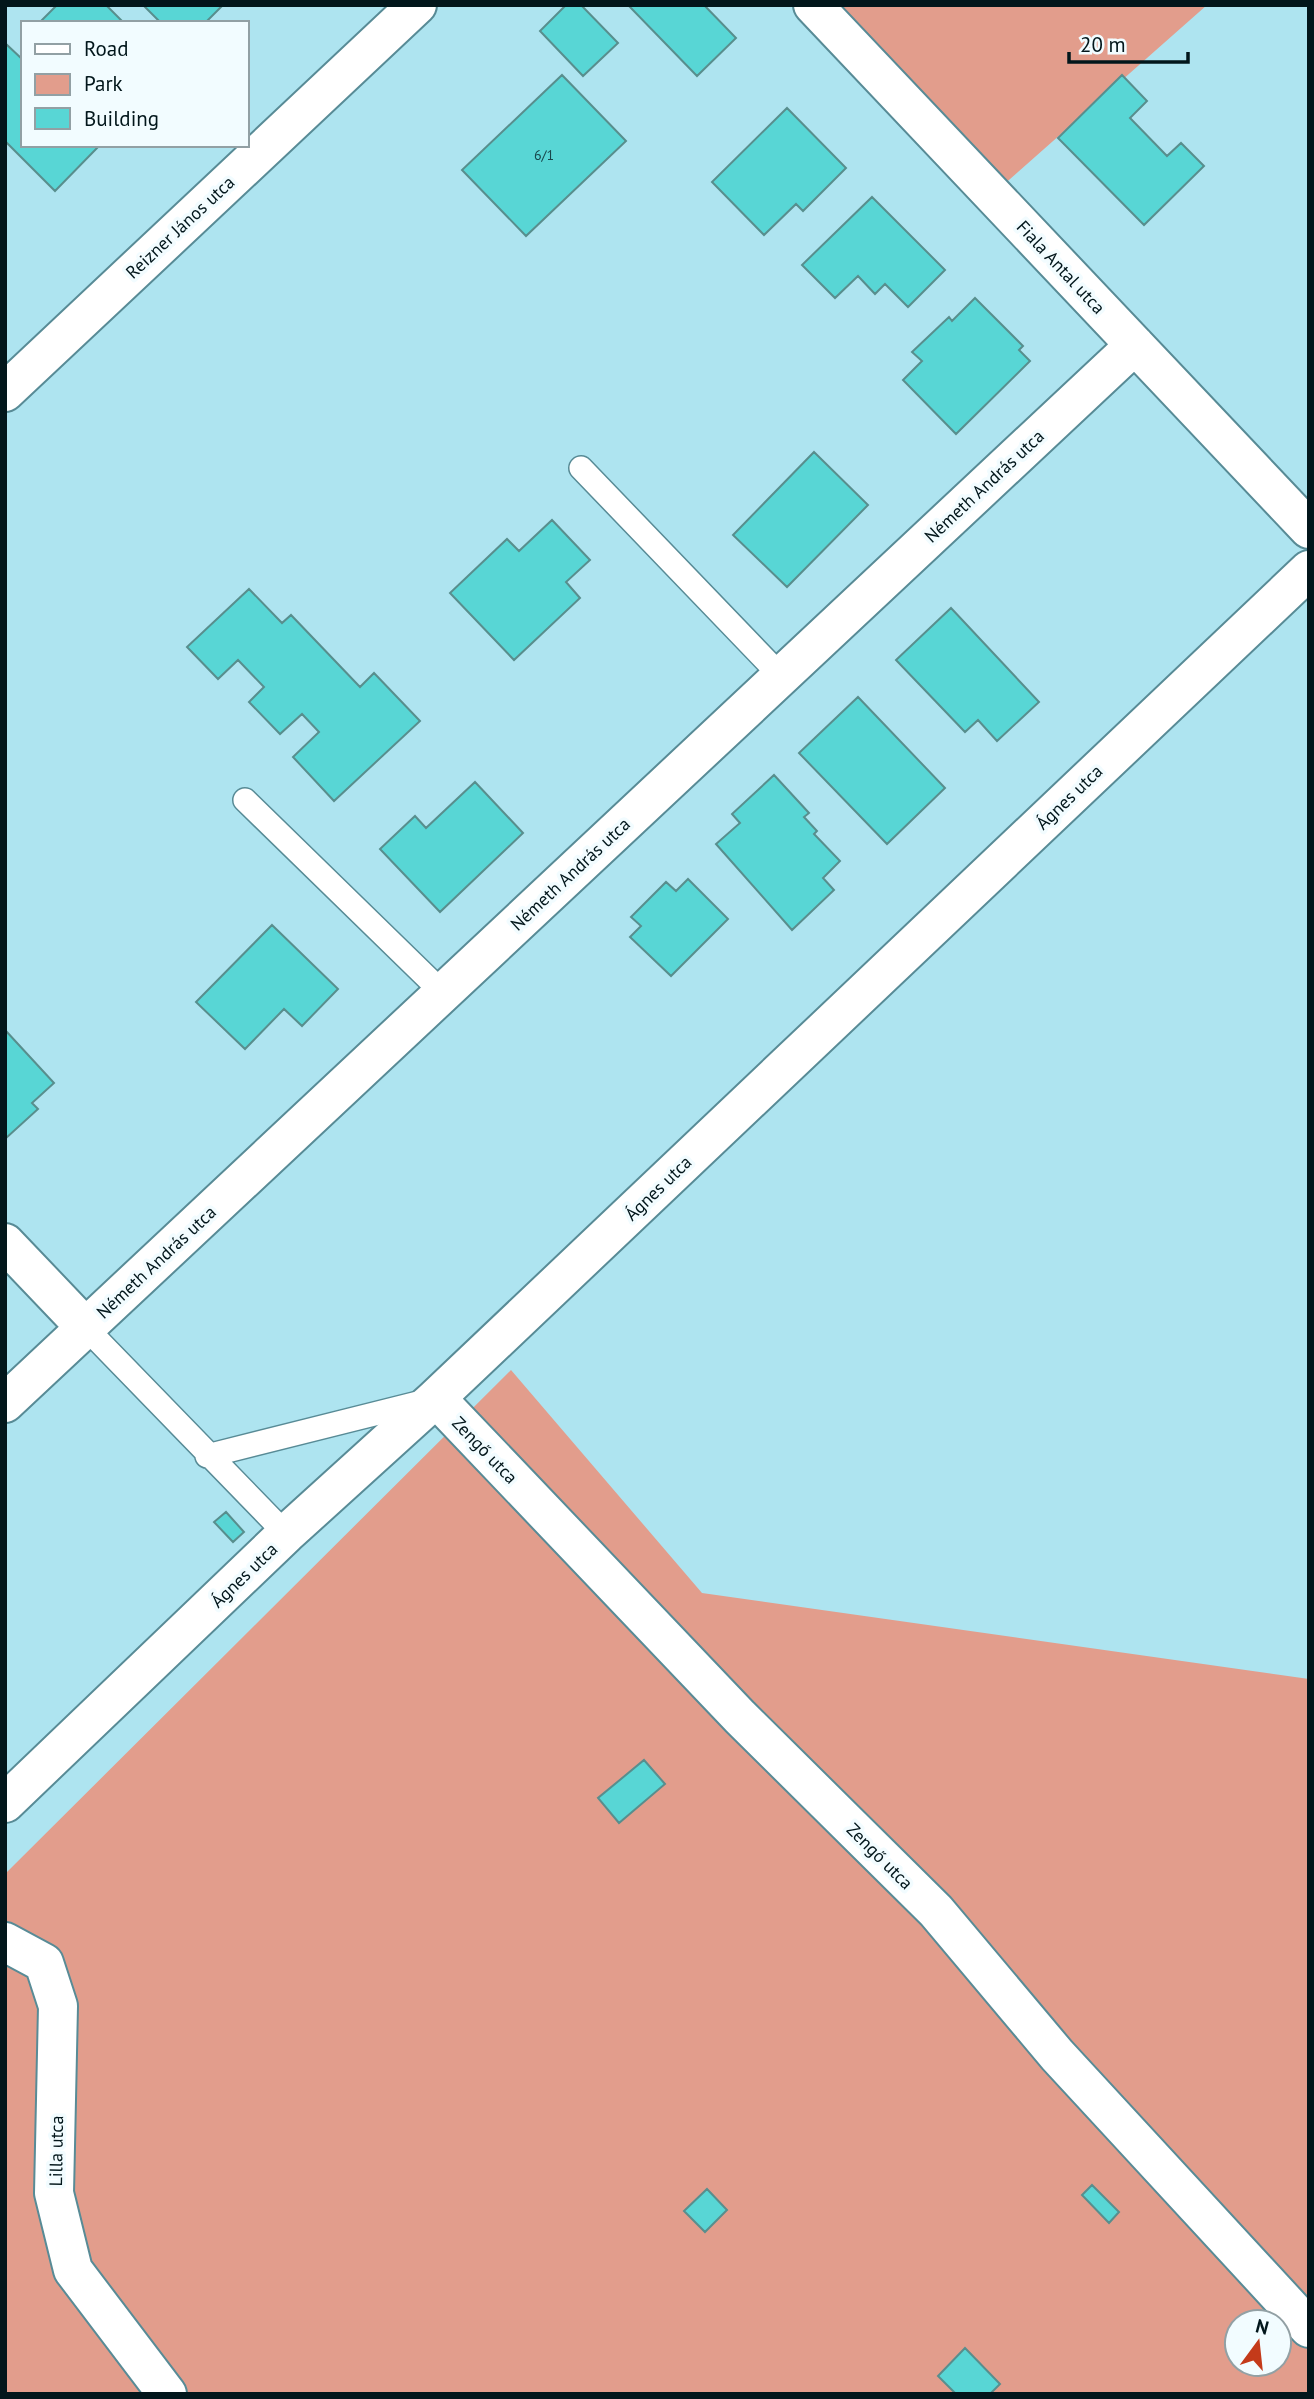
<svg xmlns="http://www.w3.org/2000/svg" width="1314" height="2399" font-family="'PT Sans',sans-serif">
<rect width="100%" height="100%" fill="#aee4f0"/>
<path fill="#e29d8c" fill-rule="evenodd" d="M830,5H1207L1001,187Z
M511,1370L702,1593L1309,1679V2394H5V1874ZM1237,2322H1279V2364H1237Z"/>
<path fill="#58d6d5" stroke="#588e8d" stroke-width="2" d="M57,5H106L124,23H39Z
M143,5H223L205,23H161Z
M566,5H581L618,43L583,76L540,31Z
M628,5H704L736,38L697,76Z
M5,43L23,60V145H100L55,191L5,141Z
M562,75L626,141L526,236L462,170Z
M1122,75L1147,101L1130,118L1167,156L1181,143L1204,166L1144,225L1058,138Z
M787,108L846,168L803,211L796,204L764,235L712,182Z
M872,197L945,270L908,307L885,284L875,294L858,276L835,298L802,265Z
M975,298L1023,346L1019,350L1030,361L956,434L903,380L922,361L912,352L949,317L952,321Z
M814,452L868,505L787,587L733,535Z
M552,520L590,560L566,582L580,598L514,660L450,593L507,539L519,551Z
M249,589L282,623L291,615L360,687L374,673L420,721L334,801L293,757L319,732L302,714L280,734L249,702L264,687L238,660L218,679L187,647Z
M951,608L1039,702L997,741L978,720L965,732L896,660Z
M858,697L945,788L887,844L799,753Z
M774,775L809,813L804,817L817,831L814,834L840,861L823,878L834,890L792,930L716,844L740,823L732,814Z
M475,782L523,833L440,912L380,849L415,816L426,828Z
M688,879L728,919L671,976L630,937L641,926L631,917L666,882L676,891Z
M272,925L338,989L302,1026L284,1009L245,1049L196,1002Z
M6,1031L54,1083L32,1103L38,1109L5,1139Z
M226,1512L244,1532L233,1542L214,1522Z
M644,1760L665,1784L619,1823L598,1798Z
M1092,2185L1119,2212L1109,2223L1082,2195Z
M707,2189L727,2210L705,2232L684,2211Z
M965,2348L1000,2384L990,2394H956L938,2376Z"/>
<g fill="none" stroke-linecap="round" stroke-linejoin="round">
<defs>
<path id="service" d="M581,468L781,676
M245,800L443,993
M86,1328L286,1534
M207,1456L426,1401"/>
<path id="minor" d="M813,5L1309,529
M5,392L417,5
M5,1243L86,1328
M436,1398L740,1717L936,1911L1057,2055L1309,2328
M5,1403L1135,345
M5,1803L286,1534L436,1398L1309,570
M5,1942L44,1963L58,2006L54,2193L73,2270L167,2394"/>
</defs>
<use href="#service" stroke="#588b96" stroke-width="26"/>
<use href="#minor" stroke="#588b96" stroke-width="42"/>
<use href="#service" stroke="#fff" stroke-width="23"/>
<use href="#minor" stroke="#fff" stroke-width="38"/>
</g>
<g text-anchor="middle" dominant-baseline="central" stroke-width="7" stroke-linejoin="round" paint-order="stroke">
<g font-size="14" fill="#18464a">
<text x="544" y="155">6/1</text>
</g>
<g font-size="18" fill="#02161b" stroke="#f2fcff">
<text transform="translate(180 227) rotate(-43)">Reizner János utca</text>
<text transform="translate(1061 267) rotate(47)">Fiala Antal utca</text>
<text transform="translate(984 486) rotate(-43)">Németh András utca</text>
<text transform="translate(1069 797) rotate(-44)">Ágnes utca</text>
<text transform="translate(570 874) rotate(-43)">Németh András utca</text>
<text transform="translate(658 1188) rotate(-44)">Ágnes utca</text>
<text transform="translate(156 1262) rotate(-43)">Németh András utca</text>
<text transform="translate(485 1450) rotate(46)">Zengő utca</text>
<text transform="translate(244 1575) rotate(-44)">Ágnes utca</text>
<text transform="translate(880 1856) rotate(45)">Zengő utca</text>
<text transform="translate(56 2151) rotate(-89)">Lilla utca</text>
</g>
</g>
<rect width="1314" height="2399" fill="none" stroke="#02161b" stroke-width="14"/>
<rect x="21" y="21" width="228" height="126" fill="#f2fcff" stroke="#92a0a4" stroke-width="2"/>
<rect x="35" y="44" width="35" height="10" fill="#ffffff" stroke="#92a0a4" stroke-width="2"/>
<text x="84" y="56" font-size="21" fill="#02161b">Road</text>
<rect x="35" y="74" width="35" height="21" fill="#e29d8c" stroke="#92a0a4" stroke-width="2"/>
<text x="84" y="91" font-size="21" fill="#02161b">Park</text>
<rect x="35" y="108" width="35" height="21" fill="#58d6d5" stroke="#92a0a4" stroke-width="2"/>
<text x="84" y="126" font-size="21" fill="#02161b">Building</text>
<g transform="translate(1258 2343) rotate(15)"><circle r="33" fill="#f2fcff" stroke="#92a0a4" stroke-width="2"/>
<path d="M0-5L12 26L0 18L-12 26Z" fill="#c43a1a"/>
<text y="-10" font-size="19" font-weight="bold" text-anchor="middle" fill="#02161b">N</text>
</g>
<path d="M1069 52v10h119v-10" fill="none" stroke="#02161b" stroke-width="3.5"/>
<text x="1080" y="52" font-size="21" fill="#02161b" stroke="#f2fcff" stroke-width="5" paint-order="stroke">20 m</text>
</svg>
